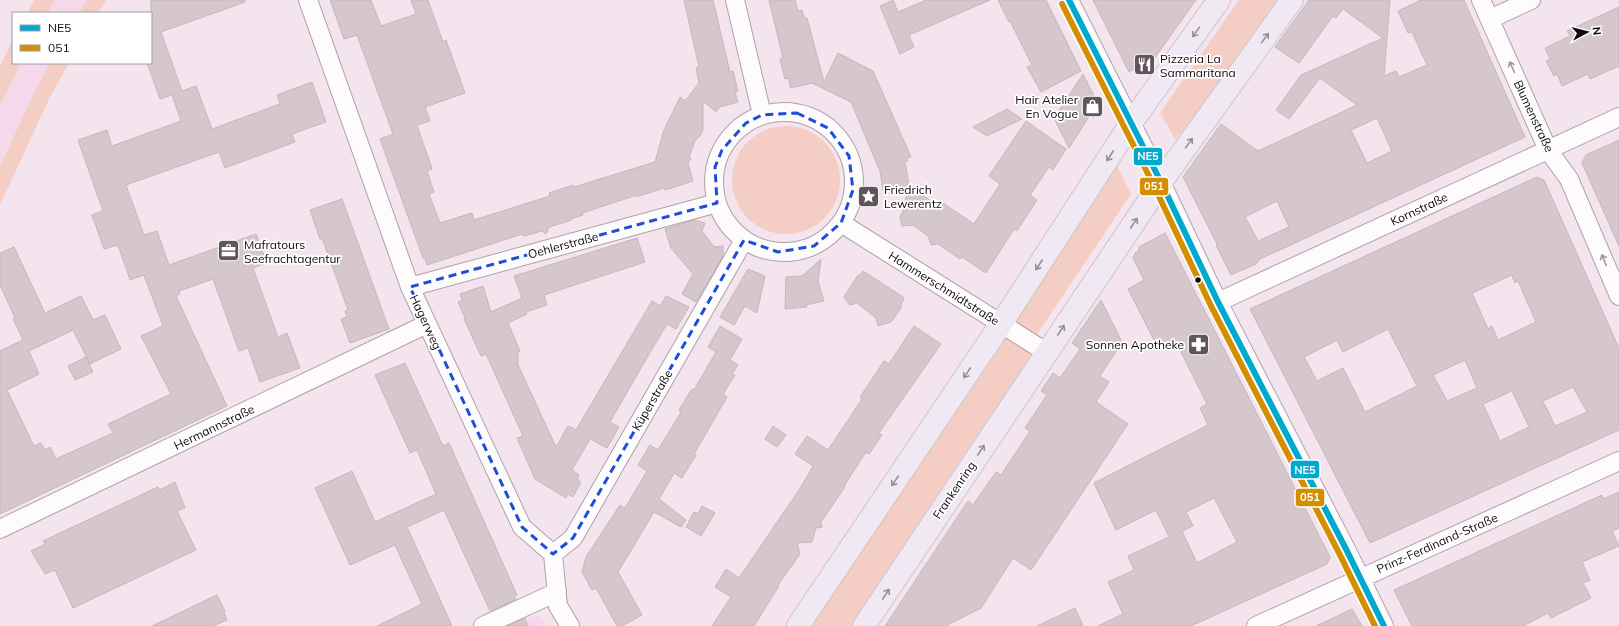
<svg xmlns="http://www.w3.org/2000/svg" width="1619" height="626" font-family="Mulish,sans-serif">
<rect width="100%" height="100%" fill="#f4e4ee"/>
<path fill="#f5d9eb" d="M55,0H87L79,13H48Z
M21,63H50L35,91L0,166V106Z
M539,614L547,626H514Z"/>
<path fill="#f4cec5" d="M35,0H55L48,13H27Z
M87,0H106L98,13H79Z
M1239,0H1277L1191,122L1175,139L1160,113Z
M13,40V63H21L0,106V65Z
M50,63H69L49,99L0,205V166L35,91Z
M732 180a54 54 0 1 1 108 0a54 54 0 1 1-108 0Z
M1115,162L1131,194L1038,333L1029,362L854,626H805Z"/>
<path fill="#d5c7cc" stroke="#c5b7bc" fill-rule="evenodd" d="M151,0H245V2L161,32L182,91L196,86L212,129L280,104L277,95L312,82L326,122L292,134L295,142L225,168L219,152L126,185L144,235L157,231L169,265L256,234L267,263L253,268L278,337L287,333L300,368L260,382L248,348L239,351L213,279L179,291L180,294L176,296L227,406L0,514V351L23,340L13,319L15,318L0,285V253L14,247L45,313L81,296L93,320L105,315L121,349L90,364L73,330L29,351L39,374L7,390L34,446L41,443L45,450L50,447L56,459L113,433L108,424L171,394L141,336L163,326L144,275L130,280L118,245L104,249L92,215L103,211L78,140L107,130L112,146L181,121L172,95L160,99L147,63H151Z
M330,0H371L381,26L416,14L411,0H428L443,42L446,40L465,93L425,107L430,121L417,125L432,169L427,171L434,192L429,194L440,223L472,213L474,220L550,196L549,193L573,185L574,187L655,162L664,130L680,97L685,101L699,83L696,68L699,67L684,0H713L730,72L733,71L738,91L735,92L738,102L720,107L716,112L703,101V130L700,136L695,141L689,157L691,158L688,164L693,181L665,190L664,188L639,196H634L582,213L583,215L571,219L572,220L549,227L546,234L542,231L524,236L522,234L427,265L425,258H423L380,139L393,134L357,35L344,39Z
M769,0H795L798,11L802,10L804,18H807L824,82L838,53L873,71L911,157L907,158L908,161H905L909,186L937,205L940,201L974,224L1000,184L989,176L1026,121L1066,149L1053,170L1049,167L1030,195L1037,200L1017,231L1014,229L986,273L962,257L960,259L938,244L931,245L928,236L913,225L902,226L900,217L903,211L908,187L883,191L880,171L851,102L812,83L791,88L788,78L785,79L780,59L783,58Z
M893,0L898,12L926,0H990L909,35L914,47L900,54L880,6Z
M998,0H1046L1081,71L1041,92L1027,67L1032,65L1010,21L1009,22Z
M1093,0H1196L1154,59L1129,72Z
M1309,0H1390L1384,76L1396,71L1399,77L1427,65L1412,32L1408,33L1398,11L1421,0H1464L1525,137L1258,260V262L1256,264L1231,275L1216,245L1217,244L1183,177L1221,124L1258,151L1357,105L1320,78L1289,119L1276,110L1301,75L1383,38L1343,9L1336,18L1333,16L1299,63L1275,47ZM1377,118L1392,151L1367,163L1351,130ZM1277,201L1289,227L1258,241L1245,217Z
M1619,7V66L1590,79L1588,74L1562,86L1557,74L1554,76L1546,61L1550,59L1545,48L1570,36L1567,31Z
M1083,74L1097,102L1098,107L1094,118L1090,115L1069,148L1054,118Z
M1007,109L1022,119L987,136L973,127Z
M1619,140V246L1582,163L1586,155Z
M1537,177L1544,180L1619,348V430L1370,543L1250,309ZM1512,275L1515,283L1518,281L1536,322L1498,340L1492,326L1488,329L1472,293ZM1388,329L1417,386L1365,412L1343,368L1317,381L1304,357L1337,340L1343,352ZM1465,360L1477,388L1447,401L1433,375ZM1573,387L1587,412L1555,426L1543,401ZM1512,391L1529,427L1500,441L1483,404Z
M342,199L389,329L350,343L341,319L347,317L345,311L348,310L322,238L320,239L310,210Z
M694,220L705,223L702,231L714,247L723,246V256L696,302L682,294L693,274L671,248L665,229Z
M1165,233L1330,557L1327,564L1191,626H1098L1123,614L1108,582L1134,570L1128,556L1169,537L1156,510L1116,530L1094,483L1208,425L1200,408L1207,404L1175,340L1158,348L1128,289L1144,280L1133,258L1135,253L1139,251V247ZM1214,498L1237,542L1197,563L1182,531L1193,526L1186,512Z
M637,238L645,262L544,295L547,305L526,312L527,314L508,323L520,351L518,352V365L556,447L568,426L576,430L652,301L660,306L666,296L689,307L676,329L667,324L638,373L610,422L619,427L607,448L590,439L572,470L579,475L577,480L581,482L573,497L568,494L566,498L535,479L517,438L523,436L486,354L481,356L464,319L465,318L458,302L462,300L460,294L483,286L491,312L522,298L514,276Z
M821,259L818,281L824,301L806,305L807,307L785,309L786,277L802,276Z
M748,269L765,276L757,313L745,306L734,325L720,317Z
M863,271L903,297L904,299L901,304V308L891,322L878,326L876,318L857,303L850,305L844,297L858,275L859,276Z
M1101,300L1122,342L1100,376L1109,382L1096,402L1128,424L1031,570L1013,558L981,608L946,626H885L968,501L973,505L996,472L1001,475L1030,431L1025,428L1047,395L1041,391L1053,373L1060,378L1080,349L1072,343Z
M720,326L742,339L730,360L738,365L732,374L735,375L723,394L727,397L694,454L696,455L682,478L674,473L659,499L686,520L681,527L654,512L618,572L642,615L622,626H617L596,588L592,590L582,572L586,557L620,505L624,508L627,505L647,471L638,465L650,445L658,450L681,412L679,410L692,389L694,390L716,352L708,347Z
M914,326L941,344L879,433L882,435L869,454L866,452L844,486L845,487L821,522L822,527L816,528L812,542L797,543L800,554L778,585L779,586L754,626H712L731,597L715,587L726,569L739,578L801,487L813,466L795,454L807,436L828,450L862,399L860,397L884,361L889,364Z
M86,357L93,372L75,380L68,366Z
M405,363L443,446L449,443L517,595L514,596L516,599L490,611L444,510L407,527L452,626H377L422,604L395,545L350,565L315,488L352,471L375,522L436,494L417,450L410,453L375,375Z
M773,426L786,435L777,447L765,439Z
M175,482L185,508L177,511L196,550L73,608L55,570L45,574L31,551L45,544L43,541L158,487L160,490Z
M1619,492V528L1612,531L1619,546L1582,562L1590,580L1583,583L1591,598L1551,618L1548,613L1523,626H1412L1394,590L1602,495L1603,499Z
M702,506L715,513L701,536L686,527L694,512L698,514Z
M217,595L225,611L224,612L227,620L213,626H152Z
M1075,608L1083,626H1037Z
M1352,609L1362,626H1316Z
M525,618L528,626H508Z"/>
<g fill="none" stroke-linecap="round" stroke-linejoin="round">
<defs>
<path id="minor" d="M308,0L410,287L522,527L553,554L558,606L570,626
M735,0L762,115
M1069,0L1161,182L1218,302L1347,551L1384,626
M1481,0L1548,150L1569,179L1619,296
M1490,19L1531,0
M714 182a70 70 0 1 1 140 0a70 70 0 1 1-140 0Z
M841,223L1046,352
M410,287L717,203
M1218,302L1619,117
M0,529L427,324
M553,554L573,538L744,240
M483,626L557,592
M1256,626L1619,461"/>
<path id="primary" d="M798,626L1001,324L1131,123L1219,0
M864,626L1166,175L1292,0"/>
</defs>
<use href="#minor" stroke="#aea1a9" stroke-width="20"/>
<use href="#primary" stroke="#cbc4c8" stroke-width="24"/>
<use href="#minor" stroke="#fdfbfc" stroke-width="18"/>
<use href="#primary" stroke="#f0e8f3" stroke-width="22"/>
<defs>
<path id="bus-1" d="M1069,0L1161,182L1218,302L1347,551L1384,626"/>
<path id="bus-2" d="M1062,4L1154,186L1211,306L1340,555L1375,626"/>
</defs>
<use href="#bus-1" stroke="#fff" stroke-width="9"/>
<use href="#bus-2" stroke="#fff" stroke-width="9"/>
<use href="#bus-1" stroke="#00a9ce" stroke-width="6"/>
<use href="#bus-2" stroke="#d48e02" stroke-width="6"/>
</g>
<defs><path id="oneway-shaft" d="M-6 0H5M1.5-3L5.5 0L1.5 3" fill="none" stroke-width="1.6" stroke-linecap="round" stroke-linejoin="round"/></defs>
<g stroke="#978e97">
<use href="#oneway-shaft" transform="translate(1196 32) rotate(126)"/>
<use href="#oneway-shaft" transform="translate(1265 38) rotate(-54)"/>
<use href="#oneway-shaft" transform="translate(1189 143) rotate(-54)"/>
<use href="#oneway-shaft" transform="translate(1110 156) rotate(123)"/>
<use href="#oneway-shaft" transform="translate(1134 223) rotate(-56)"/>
<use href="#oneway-shaft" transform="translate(1039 265) rotate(123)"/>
<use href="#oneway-shaft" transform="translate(1061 330) rotate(-56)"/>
<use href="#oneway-shaft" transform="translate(967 373) rotate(124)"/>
<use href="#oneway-shaft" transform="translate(981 450) rotate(-56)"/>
<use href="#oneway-shaft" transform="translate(895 481) rotate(124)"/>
<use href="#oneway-shaft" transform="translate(886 594) rotate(-56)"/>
</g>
<g stroke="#9f9a9d">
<use href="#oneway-shaft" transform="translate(1512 67) rotate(-114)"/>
<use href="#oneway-shaft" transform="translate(1604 260) rotate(-113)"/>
</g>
<path fill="none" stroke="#1d4ed8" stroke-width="3" stroke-dasharray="8 5" stroke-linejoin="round" d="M797,113L828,128L849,156L853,190L841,223L814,246L778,252L744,240L573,538L553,554L522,527L410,287L717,203L715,167L722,150L746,123L762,115Z"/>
<defs>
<symbol id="restaurant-square" viewBox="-11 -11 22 22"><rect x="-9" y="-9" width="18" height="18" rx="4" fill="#60555c" stroke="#fff"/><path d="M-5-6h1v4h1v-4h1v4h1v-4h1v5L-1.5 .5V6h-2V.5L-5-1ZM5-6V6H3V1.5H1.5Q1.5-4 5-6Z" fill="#fff"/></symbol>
<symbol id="shop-square" viewBox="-11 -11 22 22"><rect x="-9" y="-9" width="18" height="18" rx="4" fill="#60555c" stroke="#fff"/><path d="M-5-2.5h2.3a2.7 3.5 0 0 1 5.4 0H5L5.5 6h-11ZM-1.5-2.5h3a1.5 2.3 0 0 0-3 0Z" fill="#fff"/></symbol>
<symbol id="sight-square" viewBox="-11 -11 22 22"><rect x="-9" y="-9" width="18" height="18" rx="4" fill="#60555c" stroke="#fff"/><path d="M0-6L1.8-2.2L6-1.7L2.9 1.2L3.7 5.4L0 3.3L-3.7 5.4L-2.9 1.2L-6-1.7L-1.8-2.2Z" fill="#fff"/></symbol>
<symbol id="office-square" viewBox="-11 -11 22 22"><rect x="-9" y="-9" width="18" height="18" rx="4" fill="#60555c" stroke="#fff"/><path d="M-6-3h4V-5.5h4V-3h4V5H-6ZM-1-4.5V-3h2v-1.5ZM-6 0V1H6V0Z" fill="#fff"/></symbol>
<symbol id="pharmacy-square" viewBox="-11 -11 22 22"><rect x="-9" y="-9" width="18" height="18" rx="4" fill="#60555c" stroke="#fff"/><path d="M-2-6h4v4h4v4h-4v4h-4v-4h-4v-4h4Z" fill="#fff"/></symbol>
</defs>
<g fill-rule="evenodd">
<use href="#restaurant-square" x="1132" y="52" width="25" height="25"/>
<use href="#shop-square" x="1080" y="94" width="25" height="25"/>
<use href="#sight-square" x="856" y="184" width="25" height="25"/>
<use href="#office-square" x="216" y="238" width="25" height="25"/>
<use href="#pharmacy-square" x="1186" y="332" width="25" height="25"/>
</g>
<circle fill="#11080e" stroke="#fff" stroke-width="1.5" cx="1198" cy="280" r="3.5"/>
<g text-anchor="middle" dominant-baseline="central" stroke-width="3.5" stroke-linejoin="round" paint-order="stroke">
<g font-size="12" fill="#11080e" stroke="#fff" text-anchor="start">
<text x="1160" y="58">Pizzeria La<tspan x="1160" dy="14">Sammaritana</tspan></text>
<text x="1078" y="99" text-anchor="end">Hair Atelier<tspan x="1078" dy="14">En Vogue</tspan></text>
<text x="884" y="189">Friedrich<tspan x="884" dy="14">Lewerentz</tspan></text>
<text x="244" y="244">Mafratours<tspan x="244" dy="14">Seefrachtagentur</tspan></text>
<text x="1184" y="344" text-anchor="end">Sonnen Apotheke</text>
</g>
<g font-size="12" fill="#11080e" stroke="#fff">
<text transform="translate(1534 116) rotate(65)">Blumenstraße</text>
<text transform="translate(1419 209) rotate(-25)">Kornstraße</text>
<text transform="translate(563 245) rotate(-15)">Oehlerstraße</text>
<text transform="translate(944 288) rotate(32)">Hammerschmidtstraße</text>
<text transform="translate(426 322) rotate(65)">Hagerweg</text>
<text transform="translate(652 400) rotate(-60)">Küperstraße</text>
<text transform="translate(214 427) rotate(-26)">Hermannstraße</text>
<text transform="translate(954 490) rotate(-56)">Frankenring</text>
<text transform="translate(1437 543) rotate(-24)">Prinz-Ferdinand-Straße</text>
</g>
</g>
<g stroke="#fff" stroke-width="1.5">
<rect x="1133" y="147" width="30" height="19" rx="4" fill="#00a9ce"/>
<rect x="1139" y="177" width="30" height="19" rx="4" fill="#d48e02"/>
<rect x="1290" y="460" width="30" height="19" rx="4" fill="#00a9ce"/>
<rect x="1295" y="488" width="30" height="19" rx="4" fill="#d48e02"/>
</g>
<g font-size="11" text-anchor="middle" font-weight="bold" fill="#fff">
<text x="1148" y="160">NE5</text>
<text x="1154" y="190">051</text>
<text x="1305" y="474">NE5</text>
<text x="1310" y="501">051</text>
</g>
<rect x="12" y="12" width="140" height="52" fill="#ffffff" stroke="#a09c9f"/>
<rect x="20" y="25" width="20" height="6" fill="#00a9ce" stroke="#a09c9f"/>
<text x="48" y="32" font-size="12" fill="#11080e">NE5</text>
<rect x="20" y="45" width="20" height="6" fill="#d48e02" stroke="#a09c9f"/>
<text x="48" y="52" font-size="12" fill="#11080e">051</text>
<g transform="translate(1587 32) rotate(83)" stroke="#ffffff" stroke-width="3" paint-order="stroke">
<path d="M0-3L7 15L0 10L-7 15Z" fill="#11080e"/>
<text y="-6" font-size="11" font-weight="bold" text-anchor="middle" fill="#11080e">N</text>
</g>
</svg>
